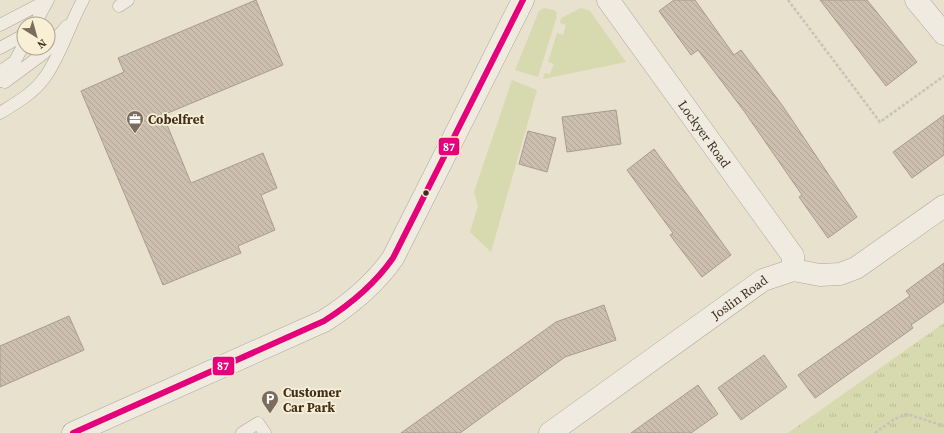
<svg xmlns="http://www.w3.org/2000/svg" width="944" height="433" font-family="'Source Serif 4',serif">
<defs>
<pattern id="park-tufts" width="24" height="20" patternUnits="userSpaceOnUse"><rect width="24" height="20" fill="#d7d9af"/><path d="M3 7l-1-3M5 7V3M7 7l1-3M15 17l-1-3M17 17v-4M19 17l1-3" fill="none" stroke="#babb96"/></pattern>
<pattern id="building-back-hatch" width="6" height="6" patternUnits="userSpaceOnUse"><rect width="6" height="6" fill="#ccbfaf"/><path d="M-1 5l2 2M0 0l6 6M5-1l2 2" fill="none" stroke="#b0a496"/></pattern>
</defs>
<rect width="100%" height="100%" fill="#e8e1ce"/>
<path fill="#d7d9af" d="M544,8L554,10L557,13L556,19L538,77L515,70L539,11Z
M581,8L590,11L626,62L543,79L545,73L550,74L554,64L548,62L557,33L563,35L566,25L560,23L561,18Z
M512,80L537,90L491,252L470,232L478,206L474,192Z"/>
<path fill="url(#park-tufts)" d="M944,323V433H788Z"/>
<path fill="url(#building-back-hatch)" stroke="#a99c8d" d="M256,0L283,65L163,115L191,183L263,153L277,188L261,195L275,230L238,246L241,253L163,285L81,91L124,72L118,58Z
M674,0H695L734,55L741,50L782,105L857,217L828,238L799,197L802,195L744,111L698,50L691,55L659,11Z
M820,0H867L917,62L886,86Z
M616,110L621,144L567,152L562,117Z
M944,115V155L912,178L893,152Z
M528,131L556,138L547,172L519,164Z
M654,149L731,255L702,277L670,235L673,233L627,170Z
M944,263V302L911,325L913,328L815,398L798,375L910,296L906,291Z
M604,305L616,340L565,357L460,433H401L556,322Z
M69,316L84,350L0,387V346Z
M764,355L787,387L741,420L718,388Z
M698,385L718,414L691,433H631Z"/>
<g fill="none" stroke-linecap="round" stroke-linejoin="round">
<defs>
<path id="service" d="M119,6L128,0
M35,24L48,0
M0,25L48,0
M0,48L24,35
M0,72L15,61L24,44
M0,81L5,82L44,53L67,26
M0,113C16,103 34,93 45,77C62,53 69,25 83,0
M242,433L258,423L265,433"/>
<g id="minor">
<path id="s1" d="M608,0L793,256V270"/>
<path d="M916,0L944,34"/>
<path id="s2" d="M550,433L763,280L793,270L820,275L840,274L856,268L944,206"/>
</g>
<path id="tertiary" d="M73,433L324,321C351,304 374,285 393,258L523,0"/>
</defs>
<use href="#service" stroke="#ada697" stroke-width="13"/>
<use href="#minor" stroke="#ada697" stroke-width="23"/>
<use href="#tertiary" stroke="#ada697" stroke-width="23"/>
<path stroke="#c8c2b7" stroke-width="2.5" stroke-dasharray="3 2" stroke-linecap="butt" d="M788,0L880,122L944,76
M875,433L893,420L907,414L944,426"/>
<use href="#service" stroke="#efebe1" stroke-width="12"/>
<use href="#minor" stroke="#efebe1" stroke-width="22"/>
<use href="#tertiary" stroke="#efebe1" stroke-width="22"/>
<defs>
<path id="bus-1" d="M73,433L324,321C351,304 374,285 393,258L523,0"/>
</defs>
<use href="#bus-1" stroke="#f9efd4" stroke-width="9"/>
<use href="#bus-1" stroke="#e5007d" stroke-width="6"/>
</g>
<defs>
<symbol id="office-pin" viewBox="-11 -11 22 30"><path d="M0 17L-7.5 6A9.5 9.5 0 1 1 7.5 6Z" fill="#7a6d5b" stroke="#f9efd4"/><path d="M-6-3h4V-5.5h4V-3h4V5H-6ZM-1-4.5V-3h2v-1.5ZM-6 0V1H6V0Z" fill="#fff"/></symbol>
<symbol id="parking-pin" viewBox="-11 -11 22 30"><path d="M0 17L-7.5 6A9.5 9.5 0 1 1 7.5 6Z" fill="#7a6d5b" stroke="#f9efd4"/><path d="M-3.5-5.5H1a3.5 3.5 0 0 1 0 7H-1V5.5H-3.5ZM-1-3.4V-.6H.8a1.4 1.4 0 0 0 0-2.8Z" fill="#fff"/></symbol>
</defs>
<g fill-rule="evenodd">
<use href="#office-pin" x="125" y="109" width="20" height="27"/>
<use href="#parking-pin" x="260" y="389" width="20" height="27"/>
</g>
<circle fill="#3e2e1d" stroke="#f9efd4" stroke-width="1.5" cx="426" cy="193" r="3.5"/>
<g text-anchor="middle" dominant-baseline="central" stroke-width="3.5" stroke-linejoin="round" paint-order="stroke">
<g font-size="13" font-weight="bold" fill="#3e2e1d" stroke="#f9efd4" text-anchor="start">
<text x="148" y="119">Cobelfret</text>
<text x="283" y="392">Customer<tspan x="283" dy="15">Car Park</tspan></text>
</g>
<g font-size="13" fill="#3e2e1d" stroke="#f9efd4">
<text stroke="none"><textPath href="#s1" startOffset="165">Lockyer Road</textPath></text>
<text stroke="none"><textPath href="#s2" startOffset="233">Joslin Road</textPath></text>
</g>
</g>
<g stroke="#f9efd4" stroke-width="1.5">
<rect x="438" y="137" width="22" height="19" rx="4" fill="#e5007d"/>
<rect x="212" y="356" width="23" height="20" rx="4" fill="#e5007d"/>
</g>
<g font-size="11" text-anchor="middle" font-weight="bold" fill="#fff">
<text x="449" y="151">87</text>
<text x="223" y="370">87</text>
</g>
<g transform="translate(36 36) rotate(143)"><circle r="19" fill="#f9efd4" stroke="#aea28b"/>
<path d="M0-3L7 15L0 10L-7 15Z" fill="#7a6d5b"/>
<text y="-6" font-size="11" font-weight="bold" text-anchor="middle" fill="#3e2e1d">N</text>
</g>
</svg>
